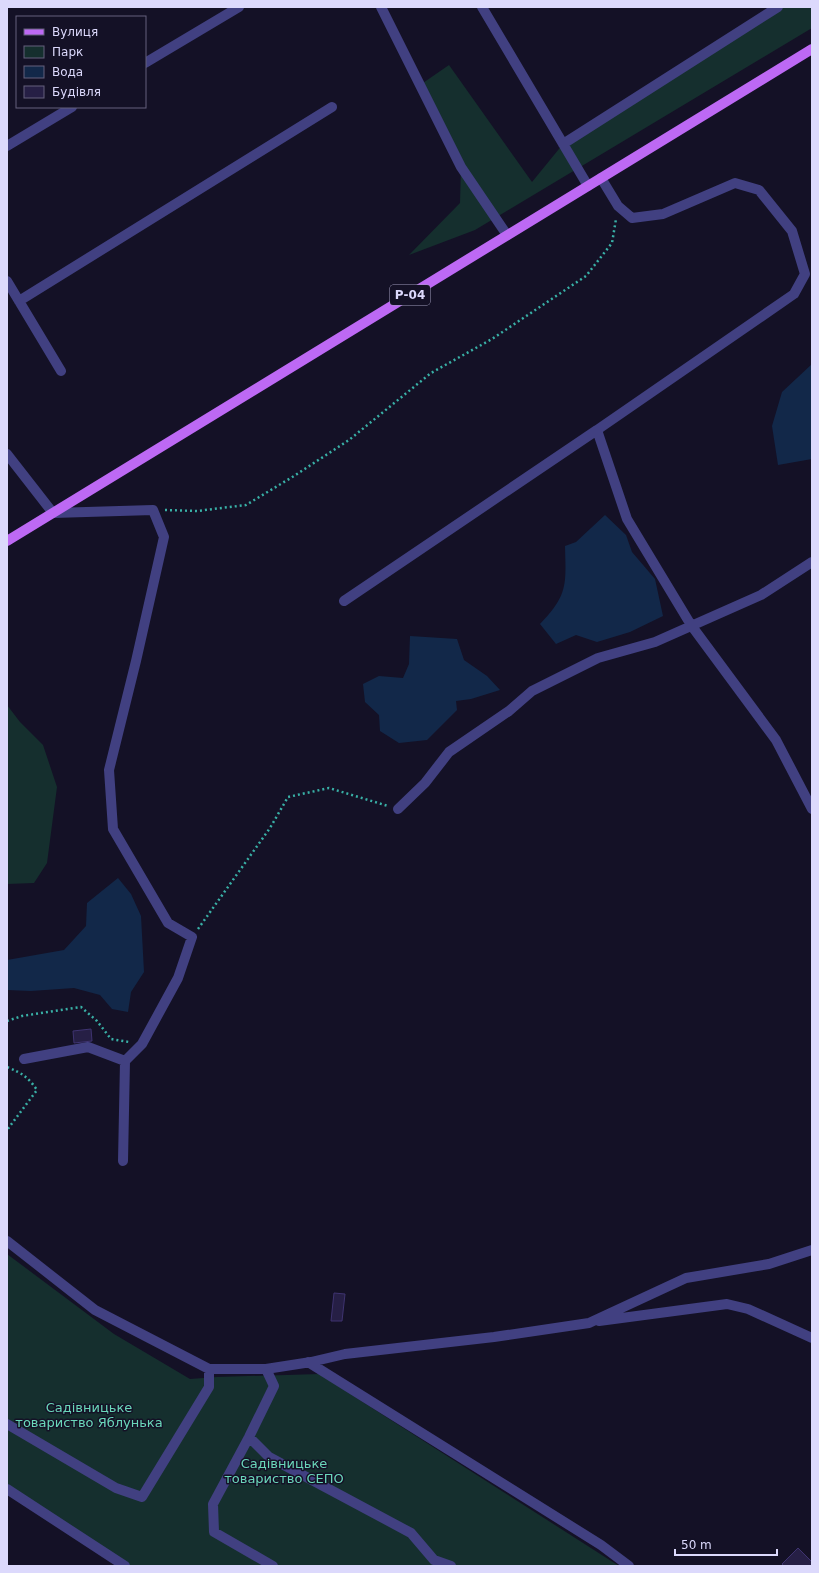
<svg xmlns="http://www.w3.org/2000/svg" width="819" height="1573" font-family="'DejaVu Sans',sans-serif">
<rect width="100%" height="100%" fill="#141126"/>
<path fill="#152f2e" d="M778,7H812V28L475,230L409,255L460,203L461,167L420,85L449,65L532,182L563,144Z
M7,705L20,722L43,745L57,787L47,863L34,883L7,884Z
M7,1254L114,1334L190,1379L217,1377L319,1374L619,1566H125L7,1489Z"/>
<path fill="#122849" d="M812,364V459L778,465L772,426L782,392Z
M605,515L626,535L632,552L655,579L663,616L630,632L597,642L576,635L556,644L540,624C568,595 566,585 565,546L576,542Z
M410,636L457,639L464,660L487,676L500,690L471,699L456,701L457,710L427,740L399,743L380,731L379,715L365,702L363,684L379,676L403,678L409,664Z
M118,878L131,894L141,916L144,972L131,992L128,1012L112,1009L100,995L74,988L31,991L7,990V960L64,950L86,926L87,903Z"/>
<path fill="#261f45" stroke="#3e3370" d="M91,1029L92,1041L74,1043L73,1031Z
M334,1293L345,1294L342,1321H331Z
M798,1548L812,1562V1566H784L782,1564Z"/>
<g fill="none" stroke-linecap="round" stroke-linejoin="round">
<path stroke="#39b0a6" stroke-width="2.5" stroke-dasharray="2 3" stroke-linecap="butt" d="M165,510L197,511L246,505L294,476L349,440L431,373L492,339L586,276L612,243L616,219
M198,929L270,828L288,797L329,788L388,806
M7,1021L22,1016L81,1007L97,1021L111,1039L129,1042
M7,1067C22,1073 28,1077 37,1090L7,1130"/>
<path stroke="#414081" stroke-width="10" d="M381,7L461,167L507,235
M482,7L588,186
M145,63L239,7
M563,144L778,7
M7,146L72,107
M601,178L618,206L632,218L663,214L735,183L759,190L792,231L805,274L794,294L597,430L627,519L691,625L776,740L812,809
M7,281L61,371
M19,301L332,107
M7,454L53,513L153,510L164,537L136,661L109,770L113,829L168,923L192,937L178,978L142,1044L125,1061L123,1161
M344,601L597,430
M398,809L425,783L449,752L509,711L532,691L598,658L655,642L761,595L812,562
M24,1059L88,1047L125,1061
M7,1241L95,1310L209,1369H266L311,1362L345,1354L494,1337L589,1323L686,1278L769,1264L812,1250
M599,1321L727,1304L748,1309L812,1338
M308,1362L601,1545L629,1566
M266,1369L274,1386L249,1437L213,1504L214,1532L273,1566
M7,1424L116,1488L142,1497L209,1387V1369
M249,1437L269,1457L411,1533L434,1560L451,1566
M7,1489L125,1566"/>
<path stroke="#bd69f4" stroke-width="10" d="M7,541L812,49"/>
</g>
<g text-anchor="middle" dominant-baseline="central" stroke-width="3" stroke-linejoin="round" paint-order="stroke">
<rect fill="#141126" stroke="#a09dbc" stroke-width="1" x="390" y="285" width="40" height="20" rx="3"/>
<g font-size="12" font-weight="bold" fill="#dcd9fc">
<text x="410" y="295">Р-04</text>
</g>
<g font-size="13" fill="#6ad7ba" stroke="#141126">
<text x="89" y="1407">Садівницьке<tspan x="89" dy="15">товариство Яблунька</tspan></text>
<text x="284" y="1463">Садівницьке<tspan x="284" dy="15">товариство СЕПО</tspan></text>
</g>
</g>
<rect width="819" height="1573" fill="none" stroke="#dcd9fc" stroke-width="16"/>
<rect x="16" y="16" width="130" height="92" fill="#141126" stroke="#64617c"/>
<rect x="24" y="29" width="20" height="6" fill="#bd69f4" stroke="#64617c"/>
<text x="52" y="36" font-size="12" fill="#dcd9fc">Вулиця</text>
<rect x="24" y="46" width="20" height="12" fill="#152f2e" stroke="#64617c"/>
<text x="52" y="56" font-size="12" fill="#dcd9fc">Парк</text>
<rect x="24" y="66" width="20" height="12" fill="#122849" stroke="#64617c"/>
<text x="52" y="76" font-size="12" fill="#dcd9fc">Вода</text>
<rect x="24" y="86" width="20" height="12" fill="#261f45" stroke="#64617c"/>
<text x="52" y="96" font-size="12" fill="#dcd9fc">Будівля</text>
<path d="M675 1549v6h102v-6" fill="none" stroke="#dcd9fc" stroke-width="2"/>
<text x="681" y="1549" font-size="12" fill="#dcd9fc" stroke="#141126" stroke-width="3" paint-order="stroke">50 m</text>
</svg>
